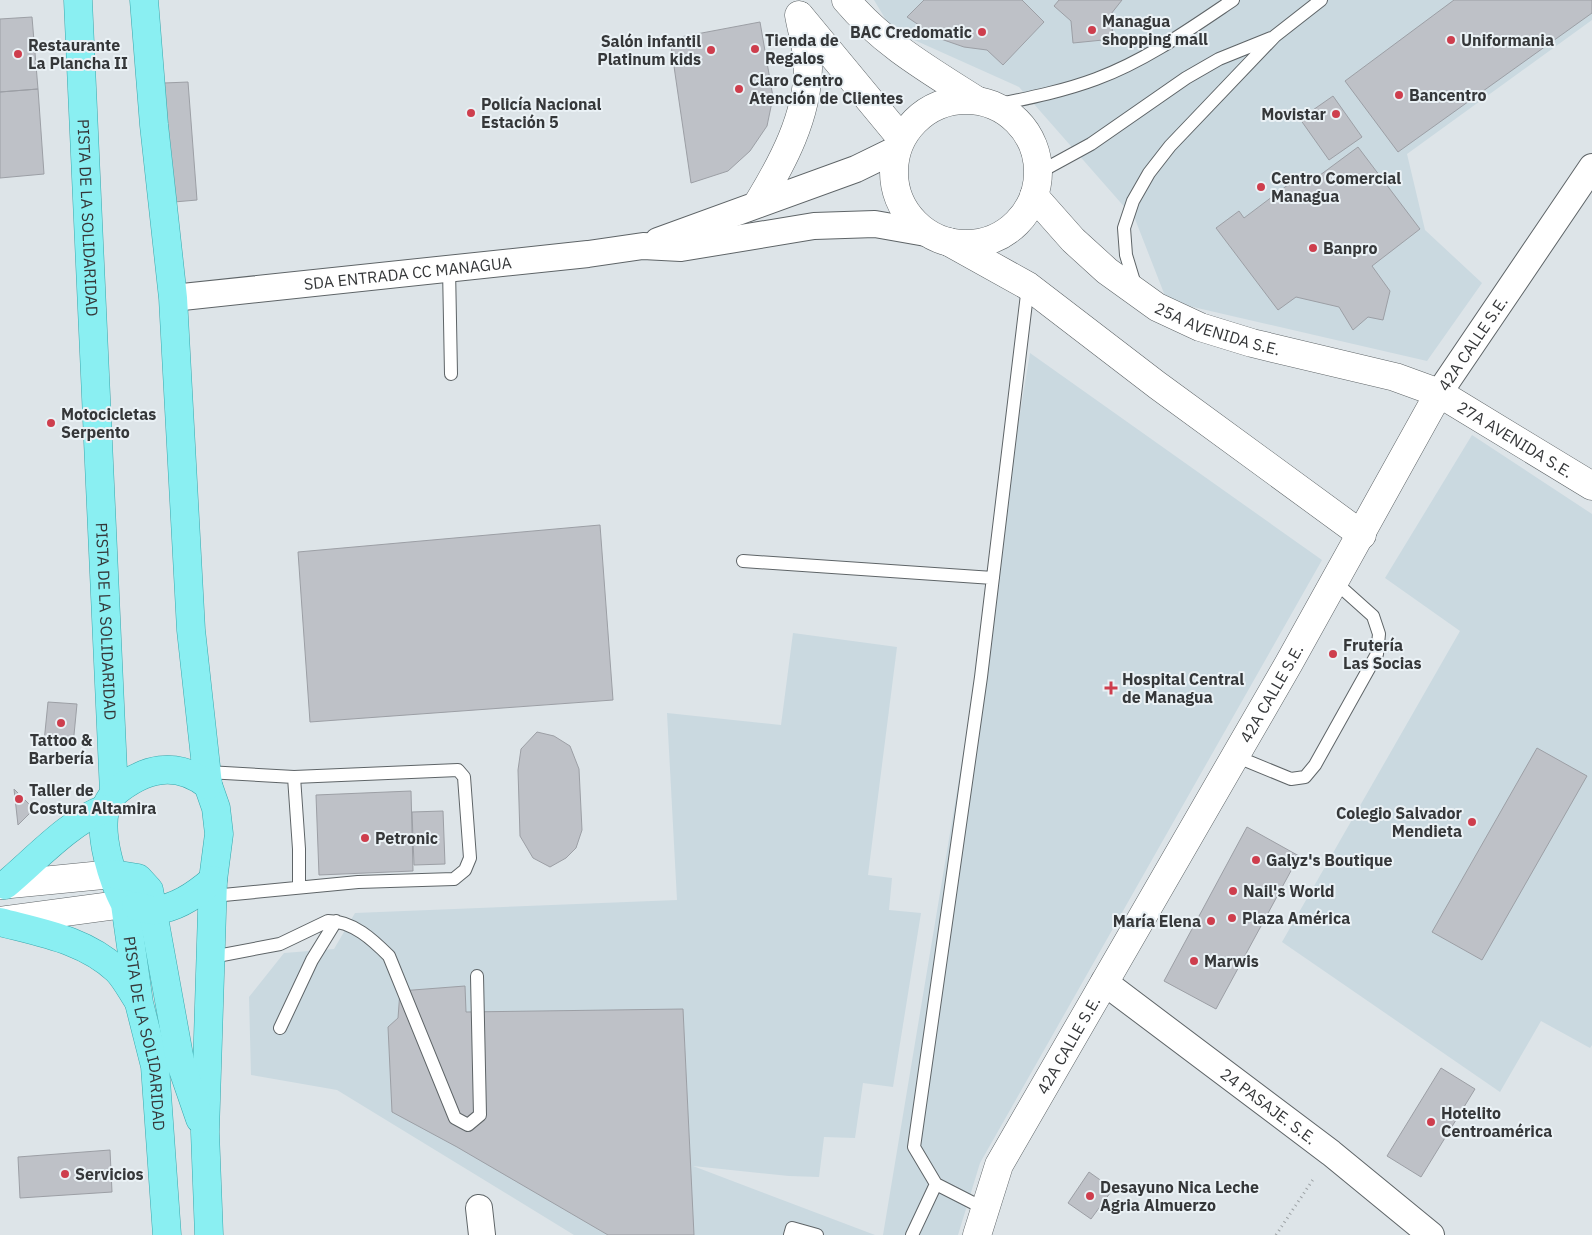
<svg xmlns="http://www.w3.org/2000/svg" width="1592" height="1235" font-family="'IBM Plex Sans',sans-serif">
<rect width="100%" height="100%" fill="#dde4e8"/>
<path fill="#cad9e0" d="M874,0H1592V20L1407,154L1425,230L1482,283L1427,361L1167,301L1135,219L1019,87L892,30Z
M1030,353L1322,560L980,1163L958,1235H883Z
M1472,435L1592,514V1045L1590,1048L1541,1021L1500,1092L1282,942L1460,631L1385,578Z
M793,633L897,647L868,875L892,878L889,910L921,913L893,1087L863,1083L855,1138L824,1137L819,1177L789,1176L693,1166L875,1235H574L337,1090L251,1075L249,997L284,953L334,949L355,913L677,900L667,713L781,725Z"/>
<path fill="#bec1c7" stroke="#9c9fa5" d="M924,0H1022L1044,22L1003,65L987,50L964,47L938,38L907,17Z
M1059,0H1122L1111,14L1113,39L1073,43L1071,21L1054,6Z
M1454,0H1592V13L1398,152L1345,81Z
M32,17L38,89L0,92V19Z
M760,22L773,97L767,126L750,151L728,171L691,183L670,39Z
M188,82L197,200L174,202L164,83Z
M38,89L44,174L0,178V92Z
M1333,96L1362,137L1329,160L1300,119Z
M1358,147L1420,229L1372,266L1390,291L1383,320L1368,317L1353,330L1339,307L1296,297L1278,310L1216,228L1239,211L1244,218L1305,172L1312,181Z
M600,525L613,700L310,722L298,552Z
M48,702L77,704L73,745L44,742Z
M537,732L554,736L570,746L579,769L582,830L576,848L566,858L550,867L533,858L520,836L518,770L521,749Z
M1537,748L1587,776L1482,960L1432,932Z
M14,789L34,809L18,825Z
M411,791L413,871L319,875L316,795Z
M443,811L445,864L414,865L412,812Z
M1247,827L1299,856L1216,1009L1164,981Z
M465,986L466,1012L683,1009L694,1235H608L457,1147L392,1112L388,1027L398,1018L400,991Z
M1441,1068L1475,1089L1421,1177L1387,1156Z
M110,1150L112,1192L20,1198L18,1157Z
M1089,1172L1113,1189L1091,1219L1068,1203Z"/>
<g fill="none" stroke-linecap="round" stroke-linejoin="round">
<defs>
<path id="service" d="M995,105C1029,98 1064,91 1096,79C1145,61 1190,29 1233,0
M1038,173L1091,144L1186,78L1219,59L1271,38
M449,268L451,374
M1136,288L1126,255L1124,228L1133,201L1149,173L1170,146L1275,36L1321,0
M743,561L993,578
M1235,756L1291,779L1305,777L1315,765L1377,654L1379,634L1373,616L1335,582
M207,772L294,777L458,770L464,777L470,858L465,870L454,879L358,882L213,896
M294,777L299,849V887
M212,957L280,944L328,921C353,921 373,940 389,956L455,1118L468,1125L480,1115L477,976
M280,1028L312,960L336,921
M985,1209L936,1184L914,1147L981,677L1028,286
M790,1235L792,1228L817,1235
M912,1235L936,1184"/>
<g id="minor">
<path d="M658,241L856,169L897,149"/>
<path id="s1" d="M173,298L588,254L643,246L681,248L814,226L875,224L926,233"/>
<path id="s2" d="M1439,393L1592,167"/>
<path id="s3" d="M1104,982L1331,1153L1431,1235"/>
<path d="M479,1208L482,1235"/>
</g>
<g id="tertiary">
<path d="M846,0C882,43 929,70 976,100"/>
<path d="M800,16L901,138"/>
<circle cx="966" cy="172" r="72"/>
<path id="s4" d="M1034,196L1073,240L1107,271L1157,307L1200,327L1252,343L1395,377L1439,393L1592,486"/>
<path d="M758,203C783,162 807,117 808,68C808,51 802,32 799,15"/>
<path d="M949,242L1028,286L1157,385L1362,535"/>
<path id="s5" d="M977,1235L999,1165L1289,663L1439,393"/>
</g>
<path id="secondary" d="M0,885L113,874
M0,921L125,904"/>
<g id="primary">
<path id="s6" d="M78,0L114,793C111,798 106,804 105,810C99,837 112,879 125,904L139,1003L155,1066L167,1235"/>
<path d="M144,0L154,125L173,298L191,630L208,785L216,808L219,834L213,880L205,1132L209,1235"/>
<path d="M114,793C144,768 176,760 208,785"/>
<path d="M113,874L138,878L149,890L180,1061L200,1119"/>
<path d="M5,885C33,862 71,820 105,809"/>
<path d="M136,906C142,908 150,911 156,910C177,908 197,894 213,880"/>
<path d="M0,922C42,933 85,940 117,970C125,978 131,990 137,999"/>
</g>
</defs>
<use href="#service" stroke="#5e6467" stroke-width="14"/>
<use href="#minor" stroke="#5e6467" stroke-width="28"/>
<use href="#tertiary" stroke="#5e6467" stroke-width="29"/>
<use href="#secondary" stroke="#5e6467" stroke-width="29"/>
<use href="#primary" stroke="#3aa7ac" stroke-width="29"/>
<path stroke="#9ca1a4" stroke-width="3" stroke-dasharray="1 4" stroke-linecap="butt" d="M1276,1235L1314,1178"/>
<use href="#service" stroke="#fff" stroke-width="12"/>
<use href="#minor" stroke="#fff" stroke-width="26"/>
<use href="#tertiary" stroke="#fff" stroke-width="28"/>
<use href="#secondary" stroke="#fff" stroke-width="28"/>
<use href="#primary" stroke="#8aeff2" stroke-width="28"/>
</g>
<g fill="#ce3e4d" stroke="#eaf1f5" stroke-width="2">
<circle cx="1092" cy="30" r="5"/>
<circle cx="982" cy="32" r="5"/>
<circle cx="1451" cy="40" r="5"/>
<circle cx="755" cy="49" r="5"/>
<circle cx="711" cy="50" r="5"/>
<circle cx="18" cy="54" r="5"/>
<circle cx="739" cy="89" r="5"/>
<circle cx="1399" cy="95" r="5"/>
<circle cx="471" cy="113" r="5"/>
<circle cx="1336" cy="114" r="5"/>
<circle cx="1261" cy="187" r="5"/>
<circle cx="1313" cy="248" r="5"/>
<circle cx="51" cy="423" r="5"/>
<circle cx="1333" cy="654" r="5"/>
<path d="M1108.5 680.5h5v5h5v5h-5v5h-5v-5h-5v-5h5z"/>
<circle cx="61" cy="723" r="5"/>
<circle cx="19" cy="799" r="5"/>
<circle cx="1472" cy="822" r="5"/>
<circle cx="365" cy="838" r="5"/>
<circle cx="1256" cy="860" r="5"/>
<circle cx="1233" cy="891" r="5"/>
<circle cx="1232" cy="918" r="5"/>
<circle cx="1211" cy="921" r="5"/>
<circle cx="1194" cy="961" r="5"/>
<circle cx="1431" cy="1122" r="5"/>
<circle cx="65" cy="1174" r="5"/>
<circle cx="1090" cy="1196" r="5"/>
</g>
<g text-anchor="middle" dominant-baseline="central" stroke-width="4" stroke-linejoin="round" paint-order="stroke">
<g font-size="16" font-weight="bold" fill="#353739" stroke="#eaf1f5" text-anchor="start">
<text x="1102" y="21">Managua<tspan x="1102" dy="18">shopping mall</tspan></text>
<text x="972" y="32" text-anchor="end">BAC Credomatic</text>
<text x="765" y="40">Tienda de<tspan x="765" dy="18">Regalos</tspan></text>
<text x="1461" y="40">Uniformania</text>
<text x="701" y="41" text-anchor="end">Salón infantil<tspan x="701" dy="18">Platinum kids</tspan></text>
<text x="28" y="45">Restaurante<tspan x="28" dy="18">La Plancha II</tspan></text>
<text x="749" y="80">Claro Centro<tspan x="749" dy="18">Atención de Clientes</tspan></text>
<text x="1409" y="95">Bancentro</text>
<text x="481" y="104">Policía Nacional<tspan x="481" dy="18">Estación 5</tspan></text>
<text x="1326" y="114" text-anchor="end">Movistar</text>
<text x="1271" y="178">Centro Comercial<tspan x="1271" dy="18">Managua</tspan></text>
<text x="1323" y="248">Banpro</text>
<text x="61" y="414">Motocicletas<tspan x="61" dy="18">Serpento</tspan></text>
<text x="1343" y="645">Frutería<tspan x="1343" dy="18">Las Socias</tspan></text>
<text x="1122" y="679">Hospital Central<tspan x="1122" dy="18">de Managua</tspan></text>
<text x="61" y="740" text-anchor="middle">Tattoo &amp;<tspan x="61" dy="18">Barbería</tspan></text>
<text x="29" y="790">Taller de<tspan x="29" dy="18">Costura Altamira</tspan></text>
<text x="1462" y="813" text-anchor="end">Colegio Salvador<tspan x="1462" dy="18">Mendieta</tspan></text>
<text x="375" y="838">Petronic</text>
<text x="1266" y="860">Galyz's Boutique</text>
<text x="1243" y="891">Nail's World</text>
<text x="1242" y="918">Plaza América</text>
<text x="1201" y="921" text-anchor="end">María Elena</text>
<text x="1204" y="961">Marwis</text>
<text x="1441" y="1113">Hotelito<tspan x="1441" dy="18">Centroamérica</tspan></text>
<text x="75" y="1174">Servicios</text>
<text x="1100" y="1187">Desayuno Nica Leche<tspan x="1100" dy="18">Agria Almuerzo</tspan></text>
</g>
<g font-size="16" fill="#353739" stroke="#eaf1f5">
<text stroke="none"><textPath href="#s6" startOffset="218">PISTA DE LA SOLIDARIDAD</textPath></text>
<text stroke="none"><textPath href="#s1" startOffset="236">SDA ENTRADA CC MANAGUA</textPath></text>
<text stroke="none"><textPath href="#s4" startOffset="231">25A AVENIDA S.E.</textPath></text>
<text stroke="none"><textPath href="#s2" startOffset="60">42A CALLE S.E.</textPath></text>
<text stroke="none"><textPath href="#s4" startOffset="551">27A AVENIDA S.E.</textPath></text>
<text stroke="none"><textPath href="#s6" startOffset="622">PISTA DE LA SOLIDARIDAD</textPath></text>
<text stroke="none"><textPath href="#s5" startOffset="618">42A CALLE S.E.</textPath></text>
<text stroke="none"><textPath href="#s6" startOffset="1042">PISTA DE LA SOLIDARIDAD</textPath></text>
<text stroke="none"><textPath href="#s5" startOffset="212">42A CALLE S.E.</textPath></text>
<text stroke="none"><textPath href="#s3" startOffset="206">24 PASAJE. S.E.</textPath></text>
</g>
</g>
</svg>
